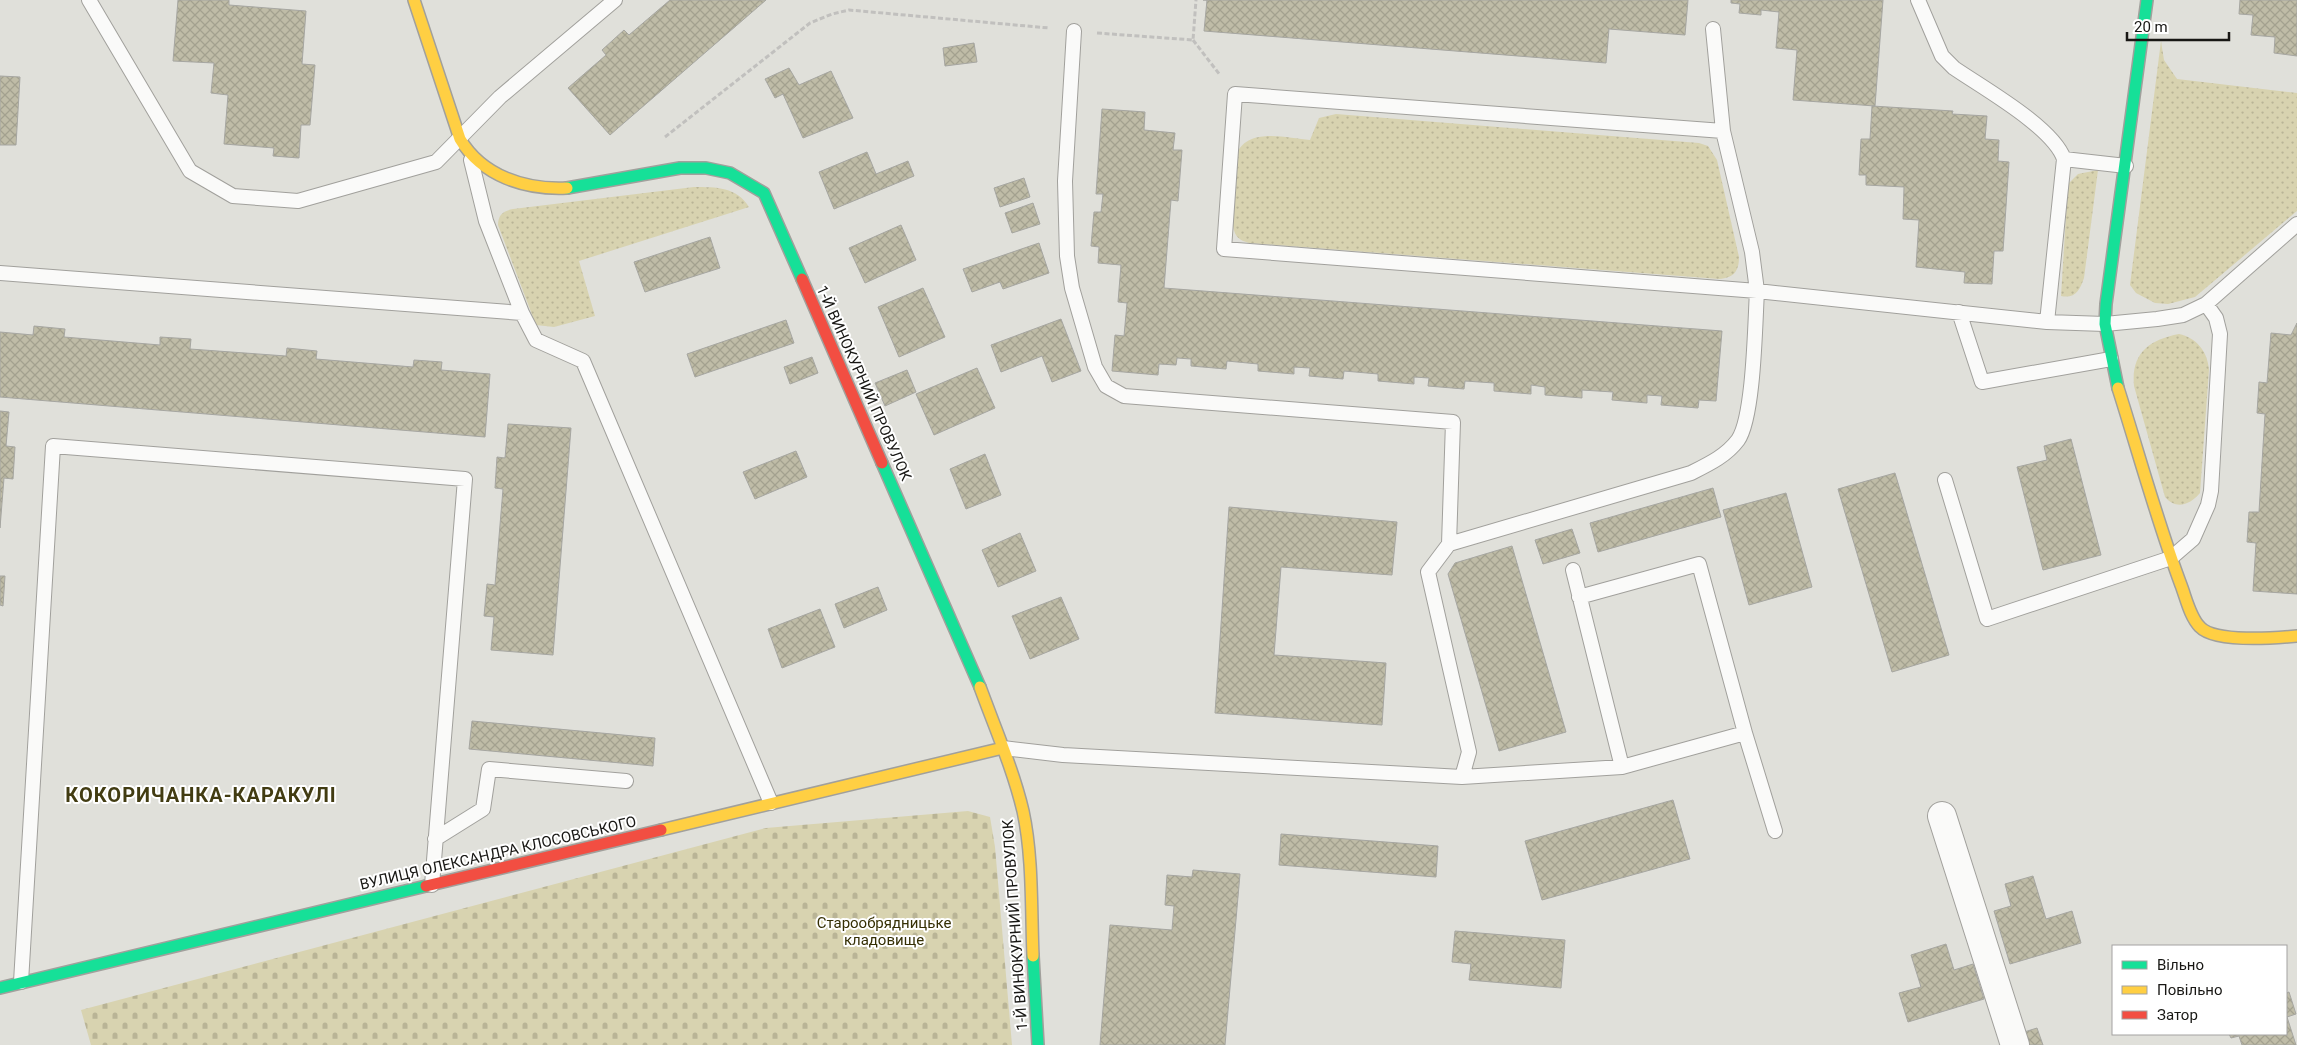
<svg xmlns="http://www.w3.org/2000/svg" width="2297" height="1045" font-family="Roboto,sans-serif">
<defs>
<pattern id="grass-dots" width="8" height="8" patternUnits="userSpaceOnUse" patternTransform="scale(1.25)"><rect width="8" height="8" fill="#d8d3b0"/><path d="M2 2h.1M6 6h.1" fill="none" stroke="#b9b496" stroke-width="1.8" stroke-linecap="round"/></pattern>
<pattern id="cemetery-stones" width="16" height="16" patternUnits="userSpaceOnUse" patternTransform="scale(1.25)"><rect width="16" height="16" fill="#d8d3b0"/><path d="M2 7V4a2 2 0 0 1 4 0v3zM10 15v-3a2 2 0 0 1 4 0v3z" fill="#b9b496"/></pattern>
<pattern id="building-cross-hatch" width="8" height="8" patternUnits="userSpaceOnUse" patternTransform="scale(1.25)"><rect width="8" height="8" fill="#bfbca7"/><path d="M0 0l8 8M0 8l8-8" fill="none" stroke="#a3a18f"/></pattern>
</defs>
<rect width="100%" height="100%" fill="#e0e0da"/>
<path fill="url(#grass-dots)" d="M2161,41L2164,60L2177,79L2297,93V211L2195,297L2168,304L2155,303L2136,293L2130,285Z
M1336,114L1699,143L1708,146L1717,160L1739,257C1739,271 1734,278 1719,279L1249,243C1239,240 1235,237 1233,226L1237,153C1249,127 1287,138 1310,140L1319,118Z
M2098,170L2084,278C2080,290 2075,299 2061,296L2068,184L2078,174Z
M694,187C716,187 737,187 749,207L579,261L595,316L554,327L536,325L498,225C498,215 503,211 513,209Z
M2179,334C2196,338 2207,350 2209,369L2200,493C2190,505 2176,510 2165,497L2134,386C2131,354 2148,340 2179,334Z"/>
<path fill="url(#cemetery-stones)" d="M968,811L990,817L995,847L1012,1045H91L81,1010L766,828Z"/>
<path fill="url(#building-cross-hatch)" stroke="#a6a6a1" d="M178,0H229V5L306,11L302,64L315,65L310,125H301L299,158L273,156L274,148L224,144L228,95L211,93L214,63L173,61Z
M670,0H766L610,135L568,88L606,55L602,50L624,30L629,35Z
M1203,0H1688L1685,35L1609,29L1606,63L1204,31L1207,0Z
M1731,0H1883L1875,106L1793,100L1797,50L1776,48L1779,12L1761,10V15L1739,13L1740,4L1731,3Z
M2240,0H2297V56L2274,53L2275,37L2251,35L2253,15L2239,14Z
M974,43L977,62L945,66L943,48Z
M789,68L799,85L831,71L853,118L803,138L783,94L775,98L765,79Z
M0,76L20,77L16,145H0Z
M1872,106L1953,111L1952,114L1987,116L1985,139L1999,140L1998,161L2009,162L2003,251H1994L1992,284L1964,283L1965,272L1916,267L1919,220L1903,219L1904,187L1866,185V175H1859L1861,139H1870Z
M1102,109L1145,112L1144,130L1175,133L1173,150H1182L1178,201L1171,200L1164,288L1722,331L1716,401L1699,400L1698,408L1661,405L1662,396L1647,395V403L1612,400L1613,392L1582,390V398L1545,395V387L1531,385V394L1494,391V383L1465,381L1464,389L1428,386L1429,378L1414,377V384L1378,381V374L1344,371L1343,379L1309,376L1310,368L1294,367V374L1258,371V364L1227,361L1226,369L1191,366V359L1177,358L1176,365L1159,364L1158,375L1112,371L1115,335L1124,336L1127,303L1118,302L1121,265L1098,263L1099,247L1091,246L1094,212H1101L1103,194H1096Z
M867,152L876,174L908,161L914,176L834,209L819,172Z
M1024,178L1030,197L1000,207L994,188Z
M1033,203L1040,224L1012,233L1005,213Z
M901,225L916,260L865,283L849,248Z
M710,237L720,268L645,292L634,262Z
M1039,243L1049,273L1003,289L1000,282L972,292L963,269Z
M923,288L945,337L899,357L878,307Z
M1061,319L1081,371L1052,382L1042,356L1001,372L991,345Z
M786,320L794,343L695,377L687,354Z
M2297,323V594L2253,591L2256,543L2247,542L2249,512H2259L2265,414L2257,413L2259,382L2267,383L2271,333L2291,335Z
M34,326L65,329L64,337L160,345V337L191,339L190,349L286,356L287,348L317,351L316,359L413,367L414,360L442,362L441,370L490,374L485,437L0,397V332L33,335Z
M812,357L818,373L790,384L784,367Z
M977,368L995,408L934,435L916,394Z
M907,370L916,392L885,406L875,383Z
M0,411L9,412L6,446L15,447L13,479L4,478L0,528Z
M508,424L571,428L553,655L491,650L494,617L484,616L487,584L495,585L503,489L495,488L497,457L505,458Z
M2071,439L2101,555L2043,570L2017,467L2047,460L2044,446Z
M796,451L807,477L755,499L743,472Z
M985,454L1001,495L966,509L950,469Z
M1895,473L1949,655L1892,672L1838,489Z
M1713,488L1721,517L1598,552L1590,523Z
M1786,493L1812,587L1749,605L1723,510Z
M1229,507L1397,522L1392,575L1281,567L1274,655L1386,663L1382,725L1215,713Z
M1572,529L1580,553L1543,564L1535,540Z
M1020,533L1036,571L998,587L982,550Z
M1512,546L1566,732L1499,751L1448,574L1455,563Z
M0,576H5L3,606L0,605Z
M878,587L887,610L844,628L835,604Z
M1061,597L1079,639L1030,659L1012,616Z
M820,609L835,647L782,668L768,629Z
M472,721L655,738L653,766L469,749Z
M1673,800L1690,859L1542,900L1525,841Z
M1281,834L1438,846L1436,877L1279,865Z
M1193,870L1240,874L1225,1045H1100L1110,925L1172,930L1174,906L1165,905L1167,875L1192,877Z
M2033,876L2046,919L2072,911L2081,943L2010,964L1994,911L2011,906L2005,884Z
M1455,931L1565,940L1561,988L1469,980L1471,964L1452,962Z
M1946,944L1954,970L1973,964L1984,999L1908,1022L1899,993L1921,987L1911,955Z
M2289,992L2296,1014L2287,1017L2296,1045H2242L2239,1036L2231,1038L2229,1034H2286V993Z
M2037,1028L2043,1045H2025L2021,1033Z"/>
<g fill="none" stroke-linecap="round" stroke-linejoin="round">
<defs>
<path id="lane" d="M89,0L190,171L233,196L298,201L436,162L500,97L615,0
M1918,0L1942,56L1954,68C1983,88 2053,127 2064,159L2126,166
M1713,29L1723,131
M1074,31L1065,181L1067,256L1072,288L1095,367L1106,386L1124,396L1453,422L1449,544
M1235,94L1723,131L1752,252L1757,291L1224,249Z
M471,160L486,221L522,313L536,340L583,361L771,803
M0,273L522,313
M1959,312L1982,382L2111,359
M2047,322L2064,159
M1945,480L1987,619L2171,558L2193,539L2208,505L2211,491L2220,334L2216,318L2206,304
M1579,597L1699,564L1745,733L1622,767
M1745,733L1775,831
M1003,748L1063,755L1462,777L1622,767L1573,570
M1462,777L1469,752L1428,572L1449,544L1691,473C1709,464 1726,456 1738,440C1754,417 1755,323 1757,291L2047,322L2105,324L2157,319L2183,315L2206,304L2297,224
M435,839L483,809L489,769L626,781
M21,982L53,446L465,479L432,885"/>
<path id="street" d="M1942,816L2015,1045"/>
<path id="fast" d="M567,188L680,168H706L730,173L764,193L802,279
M2118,388L2105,324L2106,304L2147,0
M882,463L980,687
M1033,956L1038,1045
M0,988L426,886"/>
<path id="slow" d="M414,0L460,139C482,176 525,190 567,188
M2118,388C2139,454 2157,521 2181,585C2186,598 2190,617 2200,627C2215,643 2276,638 2297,636
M980,687C995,728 1013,769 1023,811C1033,857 1031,909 1033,956
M661,830L1003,748"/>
<path id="jam" d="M802,279L882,463
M426,886L661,830"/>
</defs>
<use href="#lane" stroke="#a1a09c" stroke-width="16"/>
<use href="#street" stroke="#a1a09c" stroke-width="30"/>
<use href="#fast" stroke="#a1a09c" stroke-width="14"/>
<use href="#slow" stroke="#a1a09c" stroke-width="14"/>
<use href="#jam" stroke="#a1a09c" stroke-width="14"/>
<path stroke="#c1c0be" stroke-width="3" stroke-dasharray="5 2.5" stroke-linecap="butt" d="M1097,33L1193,40L1196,0
M1193,40L1220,75
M665,137L810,23L832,14L849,10L1049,28"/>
<use href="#lane" stroke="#fafaf9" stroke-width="14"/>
<use href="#street" stroke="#fafaf9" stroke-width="28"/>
<use href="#fast" stroke="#16e098" stroke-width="11"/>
<use href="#slow" stroke="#ffcf43" stroke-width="11"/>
<use href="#jam" stroke="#f24e42" stroke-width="11"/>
</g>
<g text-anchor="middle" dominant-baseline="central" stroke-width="4" stroke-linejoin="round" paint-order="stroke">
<g font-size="15" fill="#181714" stroke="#fff">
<text transform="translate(864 383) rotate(66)">1-Й ВИНОКУРНИЙ ПРОВУЛОК</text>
<text transform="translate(498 853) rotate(-13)">ВУЛИЦЯ ОЛЕКСАНДРА КЛОСОВСЬКОГО</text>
<text transform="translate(1015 925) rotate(-94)">1-Й ВИНОКУРНИЙ ПРОВУЛОК</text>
</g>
<g font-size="15" fill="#352f04" stroke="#fff">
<text x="884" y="923">Старообрядницьке<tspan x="884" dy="17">кладовище</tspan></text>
</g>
<g font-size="20" font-weight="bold" letter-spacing="1" fill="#423c12" stroke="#fff">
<text x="201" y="795">КОКОРИЧАНКА-КАРАКУЛІ</text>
</g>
</g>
<rect x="2112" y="945" width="175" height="90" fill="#ffffff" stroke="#a3a2a1"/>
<rect x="2122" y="961" width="25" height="8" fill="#16e098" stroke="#a3a2a1"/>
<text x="2157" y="970" font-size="15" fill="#181714">Вільно</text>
<rect x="2122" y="986" width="25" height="8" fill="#ffcf43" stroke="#a3a2a1"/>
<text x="2157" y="995" font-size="15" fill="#181714">Повільно</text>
<rect x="2122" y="1011" width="25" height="8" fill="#f24e42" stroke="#a3a2a1"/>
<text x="2157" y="1020" font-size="15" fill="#181714">Затор</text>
<path d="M2127 32v8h102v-8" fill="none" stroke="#181714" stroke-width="2.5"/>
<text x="2134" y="32" font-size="15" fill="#181714" stroke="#ffffff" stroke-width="4" paint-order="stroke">20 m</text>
</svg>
